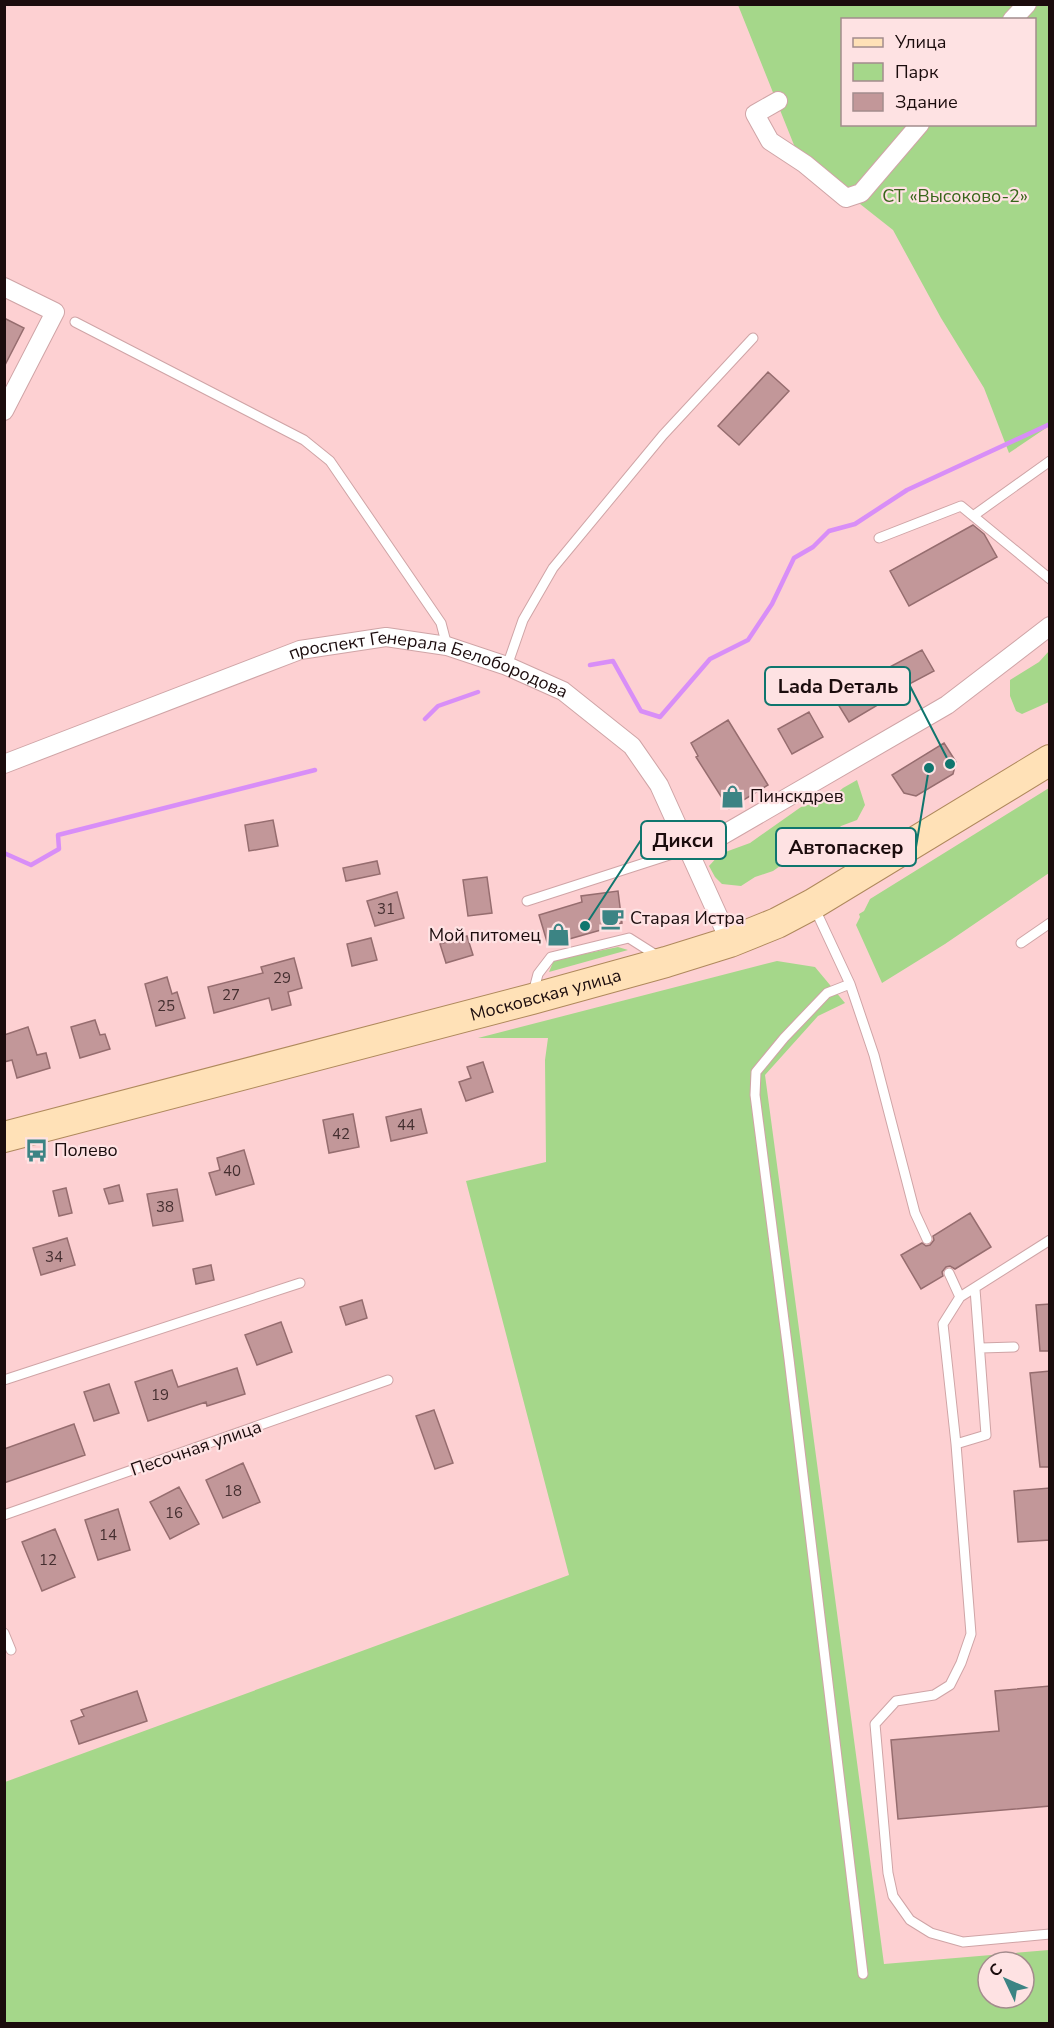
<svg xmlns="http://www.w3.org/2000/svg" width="1054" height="2028" font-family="'Nunito Sans',sans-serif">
<rect width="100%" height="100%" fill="#fdd0d2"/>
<path fill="#a5d78a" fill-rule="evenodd" d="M738,5H1049V426L1009,453L984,388L941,318L893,230L798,155ZM842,20H1034V124H842Z
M1049,651V702L1022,714L1016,711L1010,696V680L1039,662Z
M857,780L865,805L857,820L841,826L830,837L815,846L800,852L773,871L755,877L741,886L722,884L715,877L709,866L720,854L750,843L801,807L831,798L843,788Z
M1049,788V873L945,944L882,983L856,925L860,917L859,914L864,911L870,899Z
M618,947L628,950L549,972L554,960Z
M777,961L815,967L845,1003L818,1016L765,1075L884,1964L1049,1950V2023L5,2024V1782L569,1575L466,1181L546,1162L545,1060L548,1038H478ZM988,1962H1024V1998H988Z"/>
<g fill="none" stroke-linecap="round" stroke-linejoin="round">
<path stroke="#d88ef7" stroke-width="4.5" d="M590,665L613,661L641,711L660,717L710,659L748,640L772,604L794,558L813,547L829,531L855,524L907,490L1050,424
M425,719L438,706L478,692
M4,853L31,865L59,849L58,835L315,770"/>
</g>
<path fill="#c29799" stroke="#966d6f" stroke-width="1.5" d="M4,318L24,328L4,367Z
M768,372L789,391L739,445L718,426Z
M973,525L984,534L997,557L909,606L890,571Z
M922,650L934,671L879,700L881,703L849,722L833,696L866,677L867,679Z
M809,712L823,737L792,754L778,729Z
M728,720L768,785L729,809L696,757L698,756L691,743Z
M944,743L956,762L953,774L916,796L904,793L892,775Z
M273,820L278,846L249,851L245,825Z
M377,861L380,874L346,881L343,868Z
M487,877L492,913L468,916L463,880Z
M618,891L622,923L600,926L601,930L548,945L539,915L582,902L581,896Z
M397,892L404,918L375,926L367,901Z
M467,936L473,955L446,963L440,944Z
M371,938L377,960L352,966L347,944Z
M294,958L302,988L288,992L291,1005L272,1010L269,998L214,1013L208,987L263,973L261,967Z
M167,977L172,994L177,992L185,1018L156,1026L145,984Z
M95,1020L100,1035L105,1034L110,1049L80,1058L71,1027Z
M28,1027L37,1055L46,1053L50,1068L17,1078L12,1060L4,1062V1035Z
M483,1062L493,1092L466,1101L459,1082L471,1078L467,1067Z
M421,1109L427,1133L391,1141L386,1117Z
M353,1114L359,1147L329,1153L323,1120Z
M244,1150L254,1184L216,1195L209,1173L220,1170L217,1158Z
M119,1185L123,1201L109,1204L104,1189Z
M66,1188L72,1213L59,1216L53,1191Z
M177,1189L183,1221L153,1226L147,1194Z
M970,1213L991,1247L955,1269L950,1266L946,1267L942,1272L943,1276L921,1289L901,1255L922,1243L926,1246L930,1245L934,1240L933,1236Z
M67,1238L75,1265L41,1275L33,1248Z
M211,1265L214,1280L196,1284L193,1269Z
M362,1300L367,1318L346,1325L340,1307Z
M1050,1304V1351H1040L1036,1305Z
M281,1322L292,1352L257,1365L245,1335Z
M237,1368L245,1394L207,1406L206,1402L148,1421L135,1382L172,1370L178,1387Z
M1050,1371V1467H1040L1030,1373Z
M109,1384L119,1413L94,1421L84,1392Z
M434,1410L453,1463L435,1469L416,1416Z
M74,1424L85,1455L4,1483V1449Z
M243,1463L260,1502L223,1518L206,1480Z
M179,1487L199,1524L170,1539L150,1502Z
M1050,1488V1540L1018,1542L1014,1491Z
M118,1509L130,1550L98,1560L85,1520Z
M55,1529L75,1577L42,1591L22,1542Z
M1050,1686V1806L898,1819L891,1740L999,1731L995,1691Z
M137,1691L147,1721L79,1744L71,1721L84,1716L81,1710Z"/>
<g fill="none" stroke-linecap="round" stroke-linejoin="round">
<defs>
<path id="service" d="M75,322L304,440L330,461L441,623L447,646
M973,516L1050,461
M879,538L961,506L1050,579
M507,666L523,620L553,568L663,435L753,338
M527,901L688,849
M815,909L850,984L874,1055L915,1213L927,1239
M1021,943L1050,923
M850,984L827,993L784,1038L756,1072L755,1095L789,1359L863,1974
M533,993L538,974L551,957L629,938L659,957
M949,1273L960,1297L943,1324L956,1444L971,1634L961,1663L950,1685L934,1695L896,1701L875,1724L888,1873L893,1896L910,1920L931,1933L963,1942L1050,1934
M960,1297L1050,1240
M981,1348L1014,1347
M4,1380L300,1283
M956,1444L986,1435L975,1289
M4,1515L388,1380
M4,1633L11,1650"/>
<g id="minor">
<path d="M1012,20L1027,4"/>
<path d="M778,101L755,114L770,141L805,164L846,198L861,193L920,124"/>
<path d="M4,287L55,312L4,411"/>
<path id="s1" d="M4,764L300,650L386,637L447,646L507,666L563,691L632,746L659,785L730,942"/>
<path d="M690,854L947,705L1050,626"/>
</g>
<g id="primary">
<path id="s2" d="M4,1137L532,999L666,962L730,942L777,923L813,904L1050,760"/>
</g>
</defs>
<use href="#service" stroke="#cfa4a6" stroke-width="11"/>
<use href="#minor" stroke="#cfa4a6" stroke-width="20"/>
<use href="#primary" stroke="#af895c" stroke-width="32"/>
<use href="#service" stroke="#fff" stroke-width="9"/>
<use href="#minor" stroke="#fff" stroke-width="18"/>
<use href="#primary" stroke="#ffe1b7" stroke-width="30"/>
</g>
<defs>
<symbol id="shop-bare" viewBox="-9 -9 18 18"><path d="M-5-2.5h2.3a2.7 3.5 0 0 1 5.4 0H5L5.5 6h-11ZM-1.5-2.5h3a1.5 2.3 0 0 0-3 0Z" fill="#3c8484" stroke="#fee2e3" stroke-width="2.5" paint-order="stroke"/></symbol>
<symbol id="cafe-bare" viewBox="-9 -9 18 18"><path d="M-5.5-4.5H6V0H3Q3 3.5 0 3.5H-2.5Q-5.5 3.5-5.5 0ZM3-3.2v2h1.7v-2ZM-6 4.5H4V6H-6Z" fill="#3c8484" stroke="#fee2e3" stroke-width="2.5" paint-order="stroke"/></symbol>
<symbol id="bus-bare" viewBox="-9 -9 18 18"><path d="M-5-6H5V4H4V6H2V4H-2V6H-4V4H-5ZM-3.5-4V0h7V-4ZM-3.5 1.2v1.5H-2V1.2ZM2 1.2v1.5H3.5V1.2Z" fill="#3c8484" stroke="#fee2e3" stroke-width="2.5" paint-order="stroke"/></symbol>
</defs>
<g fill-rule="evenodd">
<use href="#shop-bare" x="716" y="780" width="33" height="33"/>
<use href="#cafe-bare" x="596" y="902" width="33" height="33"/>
<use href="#shop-bare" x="542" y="918" width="33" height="33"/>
<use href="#bus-bare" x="20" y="1134" width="33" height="33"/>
</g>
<g text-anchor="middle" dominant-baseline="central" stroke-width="4.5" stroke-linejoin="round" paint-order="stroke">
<g font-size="15" fill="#452f30">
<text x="386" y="909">31</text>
<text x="282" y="978">29</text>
<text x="231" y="995">27</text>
<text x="166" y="1006">25</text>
<text x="406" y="1125">44</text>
<text x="341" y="1134">42</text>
<text x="232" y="1171">40</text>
<text x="165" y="1207">38</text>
<text x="54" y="1257">34</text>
<text x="160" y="1395">19</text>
<text x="233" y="1491">18</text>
<text x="174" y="1513">16</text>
<text x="108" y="1535">14</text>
<text x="48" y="1560">12</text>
</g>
<g font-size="18" fill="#38651a" stroke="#fee2e3">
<text x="955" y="196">СТ «Высоково-2»</text>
</g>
<g font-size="18" fill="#1b0c0d" stroke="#fee2e3">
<text stroke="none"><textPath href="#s1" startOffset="450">проспект Генерала Белобородова</textPath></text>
<text stroke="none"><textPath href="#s2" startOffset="560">Московская улица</textPath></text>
<text transform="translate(196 1448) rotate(-19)">Песочная улица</text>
</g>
<g font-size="18" fill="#1b0c0d" stroke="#fee2e3" text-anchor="start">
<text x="750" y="796">Пинскдрев</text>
<text x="630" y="918">Старая Истра</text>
<text x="541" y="935" text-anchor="end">Мой питомец</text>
<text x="54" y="1150">Полево</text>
</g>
</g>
<path fill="none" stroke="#0f766e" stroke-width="2" d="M950 764L910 686M585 926L641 840M929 768L916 847"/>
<g fill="#0f766e" stroke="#fee2e3" stroke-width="2">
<circle cx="950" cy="764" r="6"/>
<circle cx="585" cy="926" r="6"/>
<circle cx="929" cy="768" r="6"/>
</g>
<g fill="#fee2e3" stroke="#0f766e" stroke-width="2">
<rect x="765" y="667" width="145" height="38" rx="6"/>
<rect x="641" y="821" width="85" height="38" rx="6"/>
<rect x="776" y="828" width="140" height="38" rx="6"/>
</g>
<g font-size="20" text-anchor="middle" font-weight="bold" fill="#1b0c0d">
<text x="838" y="693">Lada Dеталь</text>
<text x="683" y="847">Дикси</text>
<text x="846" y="854">Автопаскер</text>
</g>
<rect width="1054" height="2028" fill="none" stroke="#1b0c0d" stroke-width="12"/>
<rect x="841" y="18" width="195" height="108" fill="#fee2e3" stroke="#a38c8d" stroke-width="1.5"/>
<rect x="853" y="38" width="30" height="9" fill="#ffe1b7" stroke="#a38c8d" stroke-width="1.5"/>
<text x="895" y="48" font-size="18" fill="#1b0c0d">Улица</text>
<rect x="853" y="63" width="30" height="18" fill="#a5d78a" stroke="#a38c8d" stroke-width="1.5"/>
<text x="895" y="78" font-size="18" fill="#1b0c0d">Парк</text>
<rect x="853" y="93" width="30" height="18" fill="#c29799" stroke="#a38c8d" stroke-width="1.5"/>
<text x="895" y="108" font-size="18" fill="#1b0c0d">Здание</text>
<g transform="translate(1006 1980) rotate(314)"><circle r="28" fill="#fee2e3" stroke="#a38c8d" stroke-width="1.5"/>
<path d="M0-4.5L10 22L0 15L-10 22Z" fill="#3c8484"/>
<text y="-9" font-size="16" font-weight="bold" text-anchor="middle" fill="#1b0c0d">С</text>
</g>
</svg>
